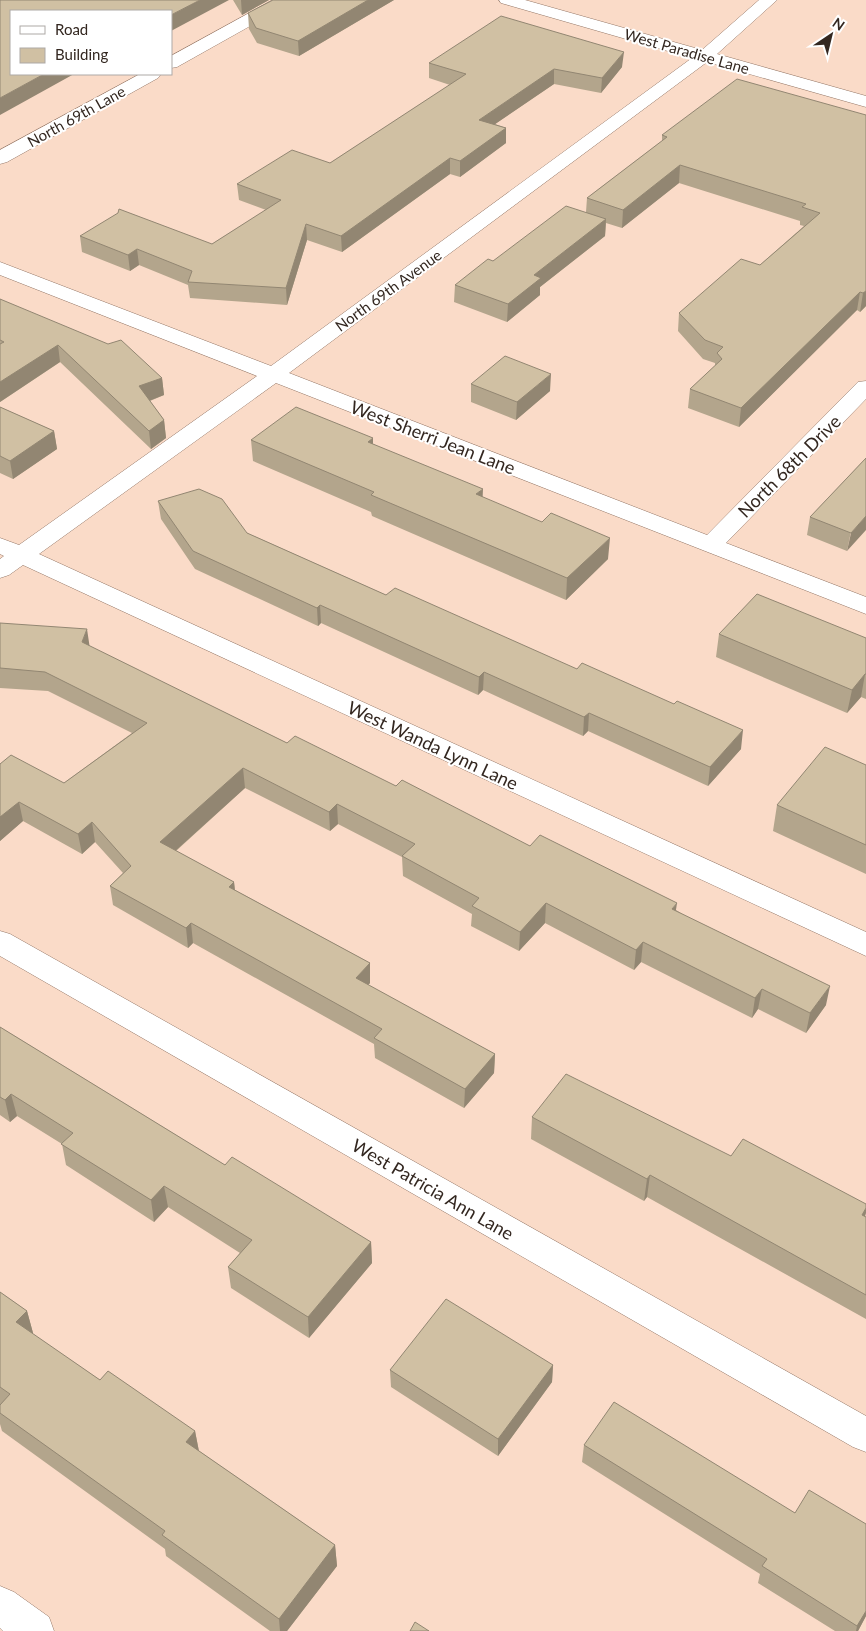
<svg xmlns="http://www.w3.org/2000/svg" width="866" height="1631" font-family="Lato,sans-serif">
<rect width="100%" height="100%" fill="#fadbc8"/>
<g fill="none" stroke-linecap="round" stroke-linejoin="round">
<defs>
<path id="street" d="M273,0H293L291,3L177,67L171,68V56Z
M499,0H525L702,50L759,0H777L717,54L866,96V107L707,62L289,373L707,535L858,382L866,381V399L726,543L866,597V614L276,383L39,554L866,932V956L23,565L9,575L0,578V559L4,556L0,554V538L19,545L257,376L0,275V262L271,366L692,58L501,3Z
M140,74H161L158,78L7,162L0,164V150Z
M0,931L10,934L866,1416V1452L853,1447L0,956Z
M0,1586L14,1592L49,1617L54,1631H3L0,1628Z"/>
</defs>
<use href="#street" stroke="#957868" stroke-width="1"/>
<use href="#street" fill="#fff" fill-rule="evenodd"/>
</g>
<path fill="#b3a58c" d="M233,0H269L242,15Z
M394,0L299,56L257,43L249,29L248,13Z
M429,63L622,67L601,93L554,84L495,124L506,128V143L460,177L450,174L342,252L307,240L287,305L190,298L188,285L139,265L130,271L82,252L80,236L212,244L266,210L239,200L237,184L330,163L450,85L429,78Z
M866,115V306L860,312L857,310L739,427L688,408L690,389L715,366V363L703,359L678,331L679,313L760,265L804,226L800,225V221L679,183L622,228L606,223L605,236L540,287V295L507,322L454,302L455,285L493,261L586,212L587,198L662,141V135Z
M0,299L162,378L164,395L150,401L164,420L166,438L151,449L60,362L0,402Z
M471,384L550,391L516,420L471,402Z
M0,407L54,431L57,449L13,479L0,473Z
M373,438V444L608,559L566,600L372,516L371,512L253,461L251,440Z
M866,458L847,551L807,535L810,517Z
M158,501L247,533L386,595L741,749L708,786L588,731L583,736L483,690L478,695L321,623L318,626L195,569L161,519Z
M0,623L89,646L287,743L396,786L530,846L676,910L826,1005L806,1033L758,1009L752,1018L641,962L634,970L545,923L519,951L471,926L472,914L403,876L402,857L338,824L330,831L245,788L176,851L234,882L235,890L370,963V983L368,985L495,1054L494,1073L464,1108L375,1058L374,1044L193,943L188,948L113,905L110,886L123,873L95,842L82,854L23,821L0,841V764L64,783L132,733L48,691L0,688Z
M719,634L866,638V699L861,697L847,713L716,657Z
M866,765V874L773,831L777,805Z
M0,1027L225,1165L371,1242L372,1263L309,1338L231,1288L228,1267L240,1253L168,1207L154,1222L66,1165L62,1144L17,1116L10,1122L0,1115Z
M532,1117L731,1156L866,1204L865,1216L866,1217V1319L647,1197L644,1201L531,1139Z
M0,1292L27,1311L33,1333L32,1334L100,1380L195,1431L199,1451L335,1545L337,1566L287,1631H270L166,1556L165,1549L2,1431L0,1424Z
M553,1365L552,1382L498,1456L391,1387L390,1370Z
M584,1445L795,1513L866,1616L858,1631H835L758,1583L760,1574L582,1462Z"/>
<path fill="#928672" d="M200,0H229L171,31V15Z
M241,0H269L242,15Z
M368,0H394L299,56L298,41Z
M624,52L622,67L601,93L602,78Z
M554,69V84L479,135V120Z
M44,74H74L0,115V98Z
M506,128V143L460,177V161Z
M450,158V174L342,252L341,236Z
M680,165L679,183L622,228L623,210Z
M606,219L605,236L540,287V295L507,322L508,304L534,275Z
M306,224L307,240L287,305L286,288Z
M137,249L139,265L130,271L128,255Z
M866,291V306L860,312L863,293Z
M860,292L857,310L739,427L741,408Z
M58,345L60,362L0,402V382Z
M551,374L550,391L516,420L517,402Z
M162,378L164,395L141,404L139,386Z
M164,420L166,438L151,449L149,431Z
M54,431L57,449L13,479L10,461Z
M373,438V459L368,442Z
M483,489L482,511L476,494Z
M866,516V530L847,551L851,533Z
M610,538L608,559L566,600L567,578Z
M320,605L321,623L318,626L317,608Z
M87,629L90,649L82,642Z
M484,672L483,690L478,695L479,677Z
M865,674L861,697L847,713L852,690Z
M589,713L588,731L583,736L584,717Z
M743,730L741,749L708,786L710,767Z
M243,768L245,788L163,862L160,842Z
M19,802L23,821L0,841V817Z
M337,804L338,824L330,831L329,812Z
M92,822L95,842L82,854L78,834Z
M234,882L236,902L229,887Z
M546,903L545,923L519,951L520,932Z
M677,903L674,923L672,909Z
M191,923L193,943L188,948L186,928Z
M643,942L641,962L634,970L636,950Z
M370,963V983L357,997L356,978Z
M830,986L826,1005L806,1033L810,1013Z
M762,989L758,1009L752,1018L755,998Z
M495,1054L494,1073L464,1108L465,1089Z
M11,1094L17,1116L10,1122L5,1100Z
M650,1175L647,1197L644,1201L647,1179Z
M164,1186L168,1207L154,1222L151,1200Z
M866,1208V1213L862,1227V1215Z
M371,1242L372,1263L309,1338L308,1317Z
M27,1311L33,1333L22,1345L16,1322Z
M553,1365L552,1382L498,1456V1439Z
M195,1431L199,1452L186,1442Z
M335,1545L337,1566L287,1631H280L279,1619Z
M866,1611V1616L858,1631H856L857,1626Z"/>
<path fill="#d0c0a3" stroke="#928672" d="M0,0H200L171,15V11H11V74H44L0,98Z
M273,0H368L298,41L256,28L248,13Z
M501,16L624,52L602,78L554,69L479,120L506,128L460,161L450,158L341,236L306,224L286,288L188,282L192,271L137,249L128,255L80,236L118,213L119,209L212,244L281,200L237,184L292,150L330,163L466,74L429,63Z
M737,79L866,115V291L863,293L860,292L741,408L690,389L722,359L717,353L723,347L705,340L679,313L741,259L760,265L820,213L802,207L806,204L680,165L623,210L587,198L667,137L662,135Z
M566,206L606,219L534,275L541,278L508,304L455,285L488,259L493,261Z
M0,299L108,344L121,340L162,378L139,386L164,420L149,431L58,345L0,382V344L4,342L0,340Z
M505,356L551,374L517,402L471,384Z
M0,407L54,431L10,461L0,456Z
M296,407L373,438L368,442L483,489L476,494L542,522L551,513L610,538L567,578L371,495L374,492L251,440Z
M866,458V516L851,533L810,517Z
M199,489L222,499L247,533L386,595L395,588L577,669L582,663L674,704L677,701L743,730L710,767L589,713L584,717L484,672L479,677L320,605L317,608L193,551L158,501Z
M757,594L866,638V674H865L852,690L719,634Z
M0,623L87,629L82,642L287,743L295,736L396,786L402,780L530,846L540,835L677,903L672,909L830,986L810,1013L762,989L755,998L643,942L636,950L546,903L520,932L472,906L479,898L402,856L415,844L337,804L329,812L243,768L160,842L234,882L229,887L370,963L356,978L495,1054L465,1089L374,1038L382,1029L191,923L186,928L110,886L131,866L92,822L78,834L19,802L0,817V764L11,755L64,783L147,723L45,672L0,668Z
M825,747L866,765V845L777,805Z
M0,1027L225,1165L232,1157L371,1242L308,1317L228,1267L252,1240L164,1186L151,1200L61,1144L73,1133L11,1094L5,1100L0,1097Z
M566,1074L731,1156L743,1139L866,1204V1208L862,1215L866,1217V1295L650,1175L647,1179L532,1117Z
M0,1292L27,1311L16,1322L100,1380L108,1371L195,1431L186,1442L335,1545L279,1619L162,1535L165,1531L0,1413V1405L10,1394L0,1387Z
M446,1299L553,1365L498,1439L390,1370Z
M614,1402L795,1513L809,1490L866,1524V1611L857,1626L762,1566L767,1559L584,1445Z
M415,1622L429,1631H410Z"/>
<g text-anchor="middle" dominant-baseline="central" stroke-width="4" stroke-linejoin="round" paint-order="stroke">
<g font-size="15" fill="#332720" stroke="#fff">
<text transform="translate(687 51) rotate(16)">West Paradise Lane</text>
<text transform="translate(76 116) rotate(-29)">North 69th Lane</text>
<text transform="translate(388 290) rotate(-36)">North 69th Avenue</text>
</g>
<g font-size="18" fill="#332720" stroke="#fff">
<text transform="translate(433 437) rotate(21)">West Sherri Jean Lane</text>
<text transform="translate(789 466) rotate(-45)">North 68th Drive</text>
<text transform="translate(433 745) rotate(25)">West Wanda Lynn Lane</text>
<text transform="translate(433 1189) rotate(30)">West Patricia Ann Lane</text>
</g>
</g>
<rect x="10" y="10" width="162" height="65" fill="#ffffff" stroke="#ada9a6"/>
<rect x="20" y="26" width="25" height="8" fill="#ffffff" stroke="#ada9a6"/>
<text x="55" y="35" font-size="15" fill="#332720">Road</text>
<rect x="20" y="48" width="25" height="15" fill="#d0c0a3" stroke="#ada9a6"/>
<text x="55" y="60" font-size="15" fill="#332720">Building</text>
<g transform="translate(831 35) rotate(35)" stroke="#ffffff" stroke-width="4" paint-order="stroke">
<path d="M0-4L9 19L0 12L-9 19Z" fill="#332720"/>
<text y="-8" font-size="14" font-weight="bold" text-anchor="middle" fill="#332720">N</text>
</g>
</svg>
